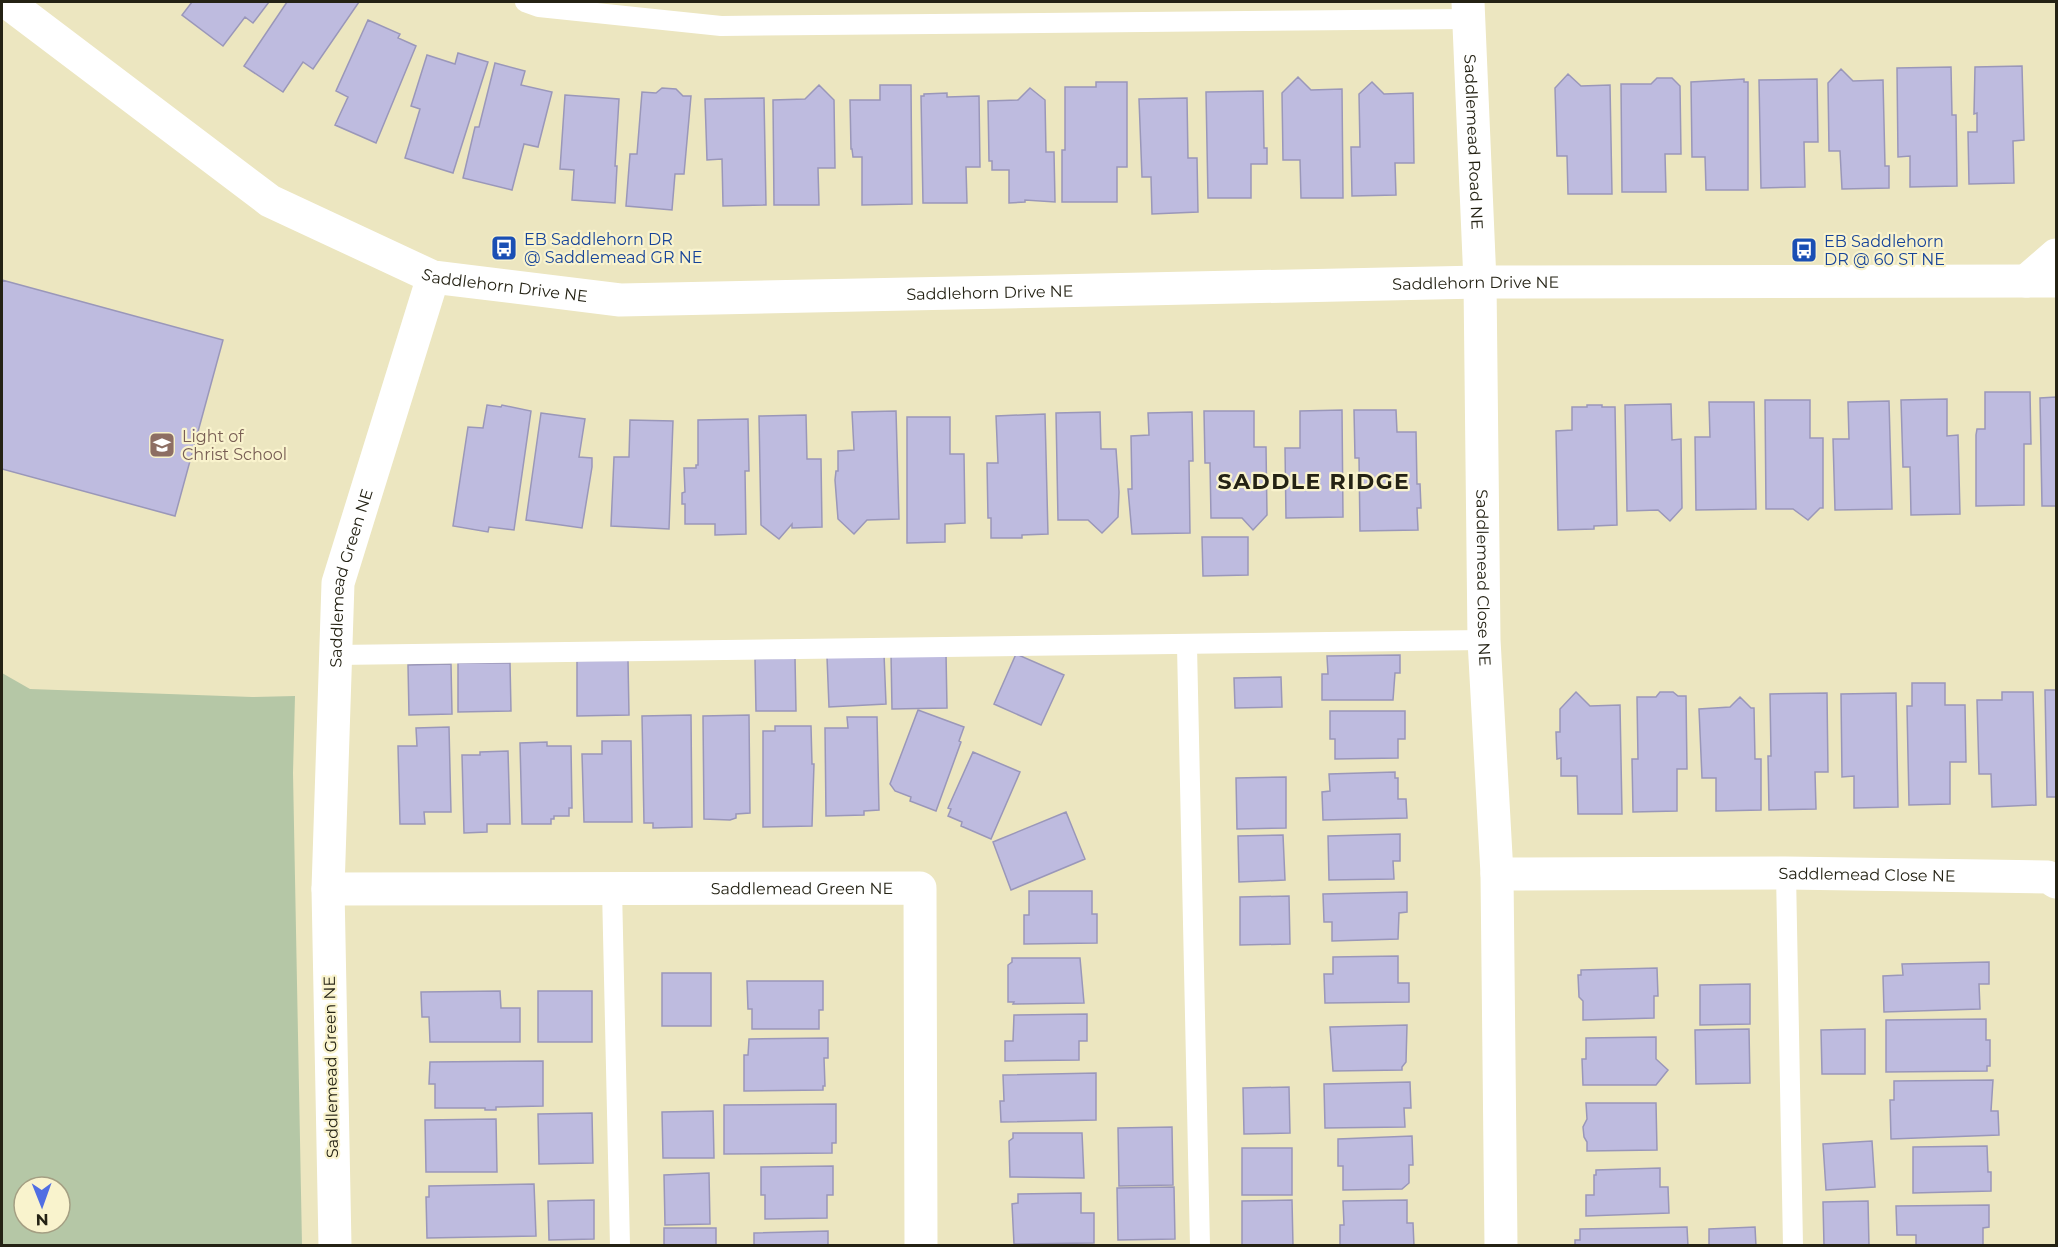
<svg xmlns="http://www.w3.org/2000/svg" width="2058" height="1247" font-family="Montserrat,sans-serif">
<rect width="100%" height="100%" fill="#ece6c0"/>
<path fill="#b5c7a6" fill-rule="evenodd" d="M2,673L30,689L252,697L295,696L293,773L302,1245H2ZM24,1187H60V1223H24Z"/>
<path fill="#bebbdf" stroke="#9a97b9" stroke-width="1.5" d="M192,2H269L253,23L245,17L223,46L182,15Z
M287,2H359L313,69L303,62L283,92L244,66Z
M368,20L400,34L398,38L416,46L376,143L335,125L348,97L336,91Z
M458,53L488,62L453,173L405,158L420,109L411,106L427,55L455,64Z
M495,63L525,71L521,85L552,92L538,147L524,144L512,190L463,178L475,127H479Z
M2022,66L2024,140L2013,141L2014,183L1969,184L1968,132H1977V113L1974,114L1975,67Z
M1951,67L1952,115H1956L1957,186L1910,187V156L1898,157L1897,68Z
M1841,69L1853,81L1883,80L1885,166H1889V188L1842,189L1840,151H1829L1828,83Z
M1568,74L1581,86L1610,85L1612,194H1568L1567,156H1557L1555,88Z
M1298,77L1311,90L1342,89L1343,198H1301L1300,160H1283L1282,93Z
M1657,78H1672L1680,86L1681,154H1665L1666,192H1622L1621,84H1651Z
M1744,79V82H1748V190H1706L1705,157H1692L1691,82Z
M1817,79L1818,142H1804L1805,187L1761,188L1759,80Z
M1096,82H1127V167H1117V202H1062V150H1065V87H1096Z
M1372,82L1384,94L1413,93L1414,163H1395L1396,195L1352,196L1351,147H1360L1359,94Z
M819,85L834,100L835,168H818L819,205H774L773,100L805,99Z
M880,85H911L912,204L862,205V157H853L852,149H851L850,100H880Z
M662,88L676,89L683,96H691L684,174H675L672,210L626,206L630,154H637L642,92L656,93Z
M1030,88L1045,100L1046,152H1054L1055,202L1025,200V202L1009,203V170H992V161H989L988,101L1018,100Z
M1263,91L1264,148H1267V164H1251V198H1208L1206,92Z
M947,93V97L979,96L980,167H966L967,203H923L921,96H924V94Z
M565,95L619,99L615,166H617L615,203L572,200L574,170L560,169Z
M764,98L766,205L723,206L722,159L707,160L705,99Z
M1187,98L1188,158H1197L1198,212L1152,214L1151,177H1142L1139,99Z
M2,280L223,340L175,516L2,469Z
M1985,392H2030L2031,444H2024V505L1976,506V435L1977,429H1985Z
M2056,397V506H2042L2040,398Z
M1947,399V436L1958,435L1960,514L1911,515L1910,467H1903L1901,400Z
M1765,400H1810V438H1823V508H1820L1808,520L1793,509H1766Z
M1889,401L1892,509L1835,510L1833,439H1849L1848,402Z
M1709,402H1754L1756,509L1696,510L1695,437H1710Z
M1671,404L1672,440L1681,439L1682,508L1670,521L1658,510L1627,511L1625,405Z
M487,405L501,407L502,405L531,411L514,530L489,527L488,532L453,526L468,427L483,428Z
M1587,405H1602V407H1615L1617,525L1594,526V529L1558,530L1556,431L1572,430V407H1587Z
M1342,410L1343,517L1286,518L1285,448H1300V411Z
M1354,410H1396L1397,432H1416L1417,484H1420L1421,508H1417L1418,530L1360,531L1359,458H1355Z
M896,411L899,519L867,520L854,534L838,519L835,480L836,471H838V451L854,450L852,412Z
M1204,411H1254V447H1266L1267,515L1253,530L1242,518H1211L1210,463H1205Z
M1100,412L1101,449H1116L1119,492L1118,517L1102,533L1088,520H1058L1056,413Z
M1192,412L1193,461H1189L1190,533L1132,534L1128,489H1132L1131,436L1149,435L1148,413Z
M541,413L585,419L579,457L592,458V467L582,528L526,520Z
M1045,414L1048,534L1022,535V538H991V518H988L987,463H998L996,416Z
M806,415L807,459H821L822,527L792,528V524L779,539L761,525L759,416Z
M907,417H950V454H964L965,523L945,524V542L907,543Z
M748,419L749,471H745L746,534L715,535V524H685V504H682V493L685,492L684,468H696V465H698V420Z
M630,420L673,421L669,529L611,526L614,457H629Z
M1202,537H1248V575L1203,576Z
M946,653L947,708L892,709L891,654Z
M884,654L886,704L829,707L827,657Z
M1016,654L1064,675L1041,725L994,704Z
M1400,655V673H1395L1393,700H1322V674H1328L1327,656Z
M795,658L796,711H756L755,659Z
M628,660L629,715L577,716V661Z
M458,663H510L511,711L458,712Z
M451,664L452,714L409,715L408,665Z
M1281,677L1282,707L1235,708L1234,678Z
M1912,683H1945V705H1965L1966,762H1950V804L1909,805L1907,706H1912Z
M2045,690H2056V797H2047Z
M1576,692L1590,706L1620,705L1622,814H1578L1577,776H1561V758L1557,759L1556,732H1560V709Z
M1660,692H1673L1678,696H1686L1687,769H1677V811L1633,812L1632,759H1638L1637,697H1656Z
M2002,692H2033L2036,805L1992,807L1991,774H1979L1977,700H2002Z
M1827,693L1828,772H1815L1816,809L1769,810L1768,756H1771L1770,694Z
M1896,693L1898,807L1854,808V776L1842,777L1841,694Z
M1740,697L1751,708H1754L1755,759H1761V810L1716,811V778H1702L1699,709L1730,707Z
M918,710L964,727L959,741L961,742L936,811L910,801L911,797L895,791L890,784Z
M1330,711H1405V739H1398V758L1335,759V739H1330Z
M691,715L692,827L653,828V823H644L642,716Z
M749,715L750,813L736,814V818L730,820L704,819L703,716Z
M847,717H877L879,810L864,811V815L826,816L825,728H848Z
M775,726H811L812,764H814L812,826L763,827V731H775Z
M449,727L451,812H424L425,824H400L398,746H417L416,728Z
M602,741H631L632,822H584L582,754H602Z
M547,742V746H571L572,808H569V816H554V819H551V824H522L520,743Z
M508,751L510,824H487V832L464,833L462,755H480V752Z
M973,752L1020,772L991,839L961,826L962,822L948,816L951,809L948,808Z
M1395,772V778H1398V799H1406L1407,818L1323,820L1322,792L1330,791L1329,774Z
M1286,777V828L1237,829L1236,778Z
M1066,812L1085,859L1011,890L993,842Z
M1400,834V861H1393L1394,879L1329,880L1328,836Z
M1283,835L1285,880L1239,882L1238,836Z
M1029,891H1092V914H1097V943L1024,944V915H1029Z
M1407,892V912L1399,913L1398,939L1332,941V922H1324L1323,894Z
M1289,896L1290,944L1240,945V897Z
M1398,956V983H1409V1002L1325,1003L1324,974H1333V957Z
M1012,958H1080L1084,1003L1013,1004L1014,1002H1008V965L1012,962Z
M1989,962V984H1979L1980,1009L1884,1012L1883,976L1903,975L1902,964Z
M1657,968L1658,996H1654V1018L1583,1020V1001L1579,997L1578,975H1581V970Z
M662,973H711V1026H662Z
M747,981H823V1010H819V1029H752V1009H748Z
M1750,984V1024L1700,1025V985Z
M500,991L501,1008H520V1042H430L429,1017H422L421,992Z
M538,991H592V1042H538Z
M1087,1014V1041H1079V1060L1005,1061V1041H1013L1014,1015Z
M1986,1019V1040H1990V1066H1987V1071L1886,1072V1020Z
M1407,1025L1406,1062L1402,1067V1070L1333,1071L1330,1027Z
M1749,1029L1750,1083L1696,1084L1695,1030Z
M1865,1029V1074H1822L1821,1030Z
M1656,1037V1059L1668,1070L1656,1085H1583L1582,1059H1586V1038Z
M828,1038V1058H824L825,1086H823V1090L744,1091V1055H748L749,1039Z
M543,1061V1106L496,1107V1110H485V1108H435V1084H429L430,1062Z
M1096,1073V1120L1001,1122L1000,1101H1004L1003,1075Z
M1993,1080L1991,1111H1998L1999,1135L1891,1139L1890,1100H1894V1081Z
M1410,1082L1411,1108H1404L1405,1127L1325,1128L1324,1084Z
M1289,1087L1290,1133L1244,1134L1243,1088Z
M1586,1103H1656L1657,1150L1587,1151V1142L1584,1137L1583,1127L1587,1119Z
M836,1104V1143H832V1153L724,1154V1105Z
M713,1111L714,1158H663L662,1112Z
M592,1113L593,1163L539,1164L538,1114Z
M496,1119L497,1172H426L425,1120Z
M1172,1127L1173,1185L1119,1186L1118,1128Z
M1013,1133H1082L1084,1178L1010,1177L1009,1141L1013,1138Z
M1412,1136L1413,1165H1409V1183L1402,1189L1343,1190V1166H1338V1139Z
M1872,1141L1875,1187L1826,1190L1823,1144Z
M1987,1146L1988,1172H1991V1191L1913,1193V1147Z
M1242,1148H1292V1195H1242Z
M833,1166V1195H827V1218L765,1219V1195H761V1167Z
M1660,1168V1187H1668L1669,1213L1586,1216V1195H1594V1175H1596V1170Z
M709,1173L710,1224L665,1225L664,1175Z
M534,1184L536,1236L427,1238L426,1197H429V1186Z
M1174,1187L1175,1239L1118,1240L1117,1188Z
M1081,1193V1213H1094V1243L1014,1244L1012,1204L1018,1203V1194Z
M594,1200V1239L549,1240L548,1201Z
M1292,1200L1293,1246H1242V1201Z
M1407,1200V1223H1413L1414,1246H1340V1225H1344L1343,1201Z
M1868,1201L1869,1246H1824L1823,1202Z
M1989,1205V1227L1983,1228V1246H1916V1235H1897L1896,1206Z
M1687,1227L1688,1246H1575V1240H1580V1229Z
M1755,1227L1756,1246H1709V1229Z
M664,1228H716V1246H664Z
M828,1231V1244L825,1246H754V1233Z"/>
<g fill="none" stroke-linecap="round" stroke-linejoin="round">
<path stroke="#fff" stroke-width="20" d="M525,2L539,7L721,26L1468,19
M1187,646L1200,1246
M336,655L1484,640
M1786,873L1793,1246
M612,889L620,1246"/>
<g stroke="#fff" stroke-width="33">
<path id="s1" d="M7,2L270,201L433,277L620,300L1480,282L2056,281"/>
<path id="s2" d="M1468,2L1480,282L1484,640L1497,874L1501,1246"/>
<path id="s3" d="M1497,874L1786,873L2048,877L2056,882"/>
<path id="s4" d="M328,889L920,888L921,1246"/>
<path id="s5" d="M335,1246L328,889L338,583L433,277"/>
</g>
<path stroke="#fff" stroke-width="33" d="M2026,281L2056,255"/>
</g>
<defs>
<symbol id="bus-square" viewBox="-11 -11 22 22"><rect x="-9" y="-9" width="18" height="18" rx="4" fill="#1a4fb4" stroke="#f9f3cd"/><path d="M-5-6H5V4H4V6H2V4H-2V6H-4V4H-5ZM-3.5-4V0h7V-4ZM-3.5 1.2v1.5H-2V1.2ZM2 1.2v1.5H3.5V1.2Z" fill="#fff"/></symbol>
<symbol id="school-square" viewBox="-11 -11 22 22"><rect x="-9" y="-9" width="18" height="18" rx="4" fill="#8d6e63" stroke="#f9f3cd"/><path d="M0-5L7-2L0 1L-7-2ZM-4 1L0 2.5L4 1V4Q0 6-4 4Z" fill="#fff"/></symbol>
</defs>
<g fill-rule="evenodd">
<use href="#bus-square" x="489" y="233" width="30" height="30"/>
<use href="#bus-square" x="1789" y="235" width="30" height="30"/>
<use href="#school-square" x="147" y="430" width="30" height="30"/>
</g>
<g text-anchor="middle" dominant-baseline="central" stroke-width="4.5" stroke-linejoin="round" paint-order="stroke">
<g font-size="16" fill="#242214" stroke="#f9f3cd">
<text stroke="none"><textPath href="#s2" startOffset="140">Saddlemead Road NE</textPath></text>
<text stroke="none"><textPath href="#s1" startOffset="582">Saddlehorn Drive NE</textPath></text>
<text stroke="none"><textPath href="#s1" startOffset="1554">Saddlehorn Drive NE</textPath></text>
<text stroke="none"><textPath href="#s1" startOffset="1068">Saddlehorn Drive NE</textPath></text>
<text stroke="none"><textPath href="#s5" startOffset="670">Saddlemead Green NE</textPath></text>
<text stroke="none"><textPath href="#s2" startOffset="576">Saddlemead Close NE</textPath></text>
<text stroke="none"><textPath href="#s3" startOffset="370">Saddlemead Close NE</textPath></text>
<text stroke="none"><textPath href="#s4" startOffset="474">Saddlemead Green NE</textPath></text>
<text transform="translate(331 1067) rotate(-91)">Saddlemead Green NE</text>
</g>
<g font-size="16" fill="#164399" stroke="#f9f3cd" text-anchor="start">
<text x="524" y="239">EB Saddlehorn DR<tspan x="524" dy="18">@ Saddlemead GR NE</tspan></text>
<text x="1824" y="241">EB Saddlehorn<tspan x="1824" dy="18">DR @ 60 ST NE</tspan></text>
</g>
<g font-size="16" fill="#785e54" stroke="#f9f3cd" text-anchor="start">
<text x="182" y="436">Light of<tspan x="182" dy="18">Christ School</tspan></text>
</g>
<g font-size="22" font-weight="bold" letter-spacing="1.5" fill="#242214" stroke="#f9f3cd">
<text x="1314" y="481">SADDLE RIDGE</text>
</g>
</g>
<rect width="2058" height="1247" fill="none" stroke="#242214" stroke-width="6"/>
<g transform="translate(42 1205) rotate(179)"><circle r="28" fill="#f9f3cd" stroke="#a49f83" stroke-width="1.5"/>
<path d="M0-4.5L10 22L0 15L-10 22Z" fill="#506ee3"/>
<text y="-9" font-size="16" font-weight="bold" text-anchor="middle" fill="#242214">N</text>
</g>
</svg>
